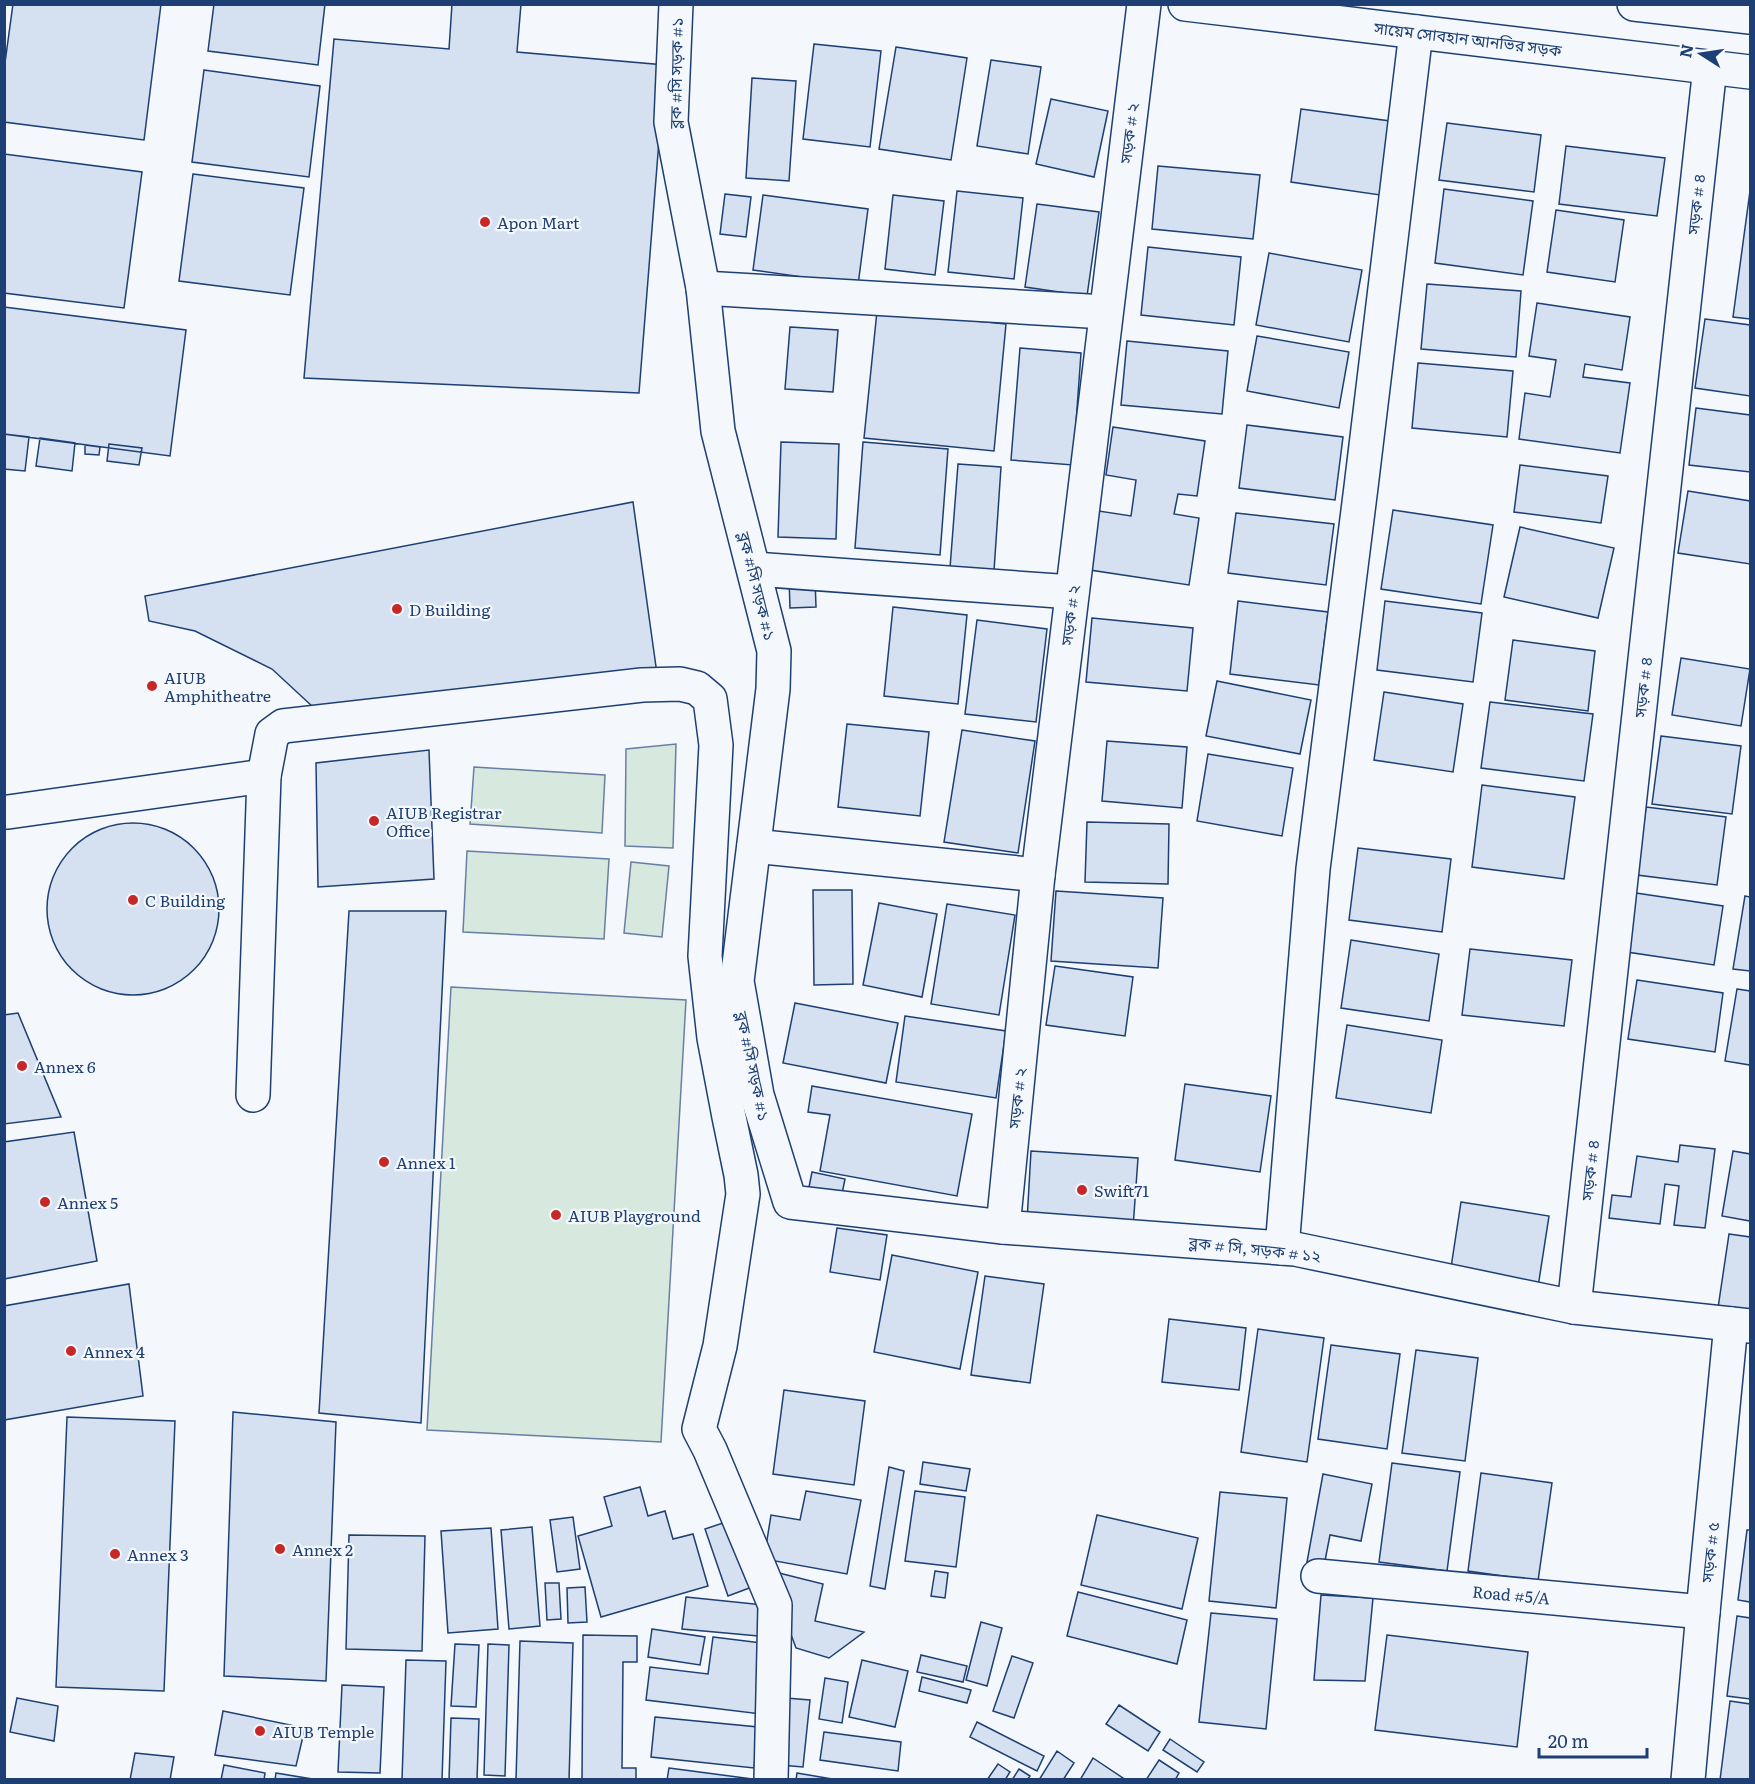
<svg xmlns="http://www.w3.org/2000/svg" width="1755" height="1784" font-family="Literata,'Noto Sans Bengali',serif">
<rect width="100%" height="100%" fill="#f4f7fb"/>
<path fill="#d7e8df" stroke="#687fa3" stroke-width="1.5" d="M676,744L673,848L625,846L626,749Z
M474,767L605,775L602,833L470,824Z
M467,851L609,859L604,939L463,932Z
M631,862L669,866L662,937L624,933Z
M451,987L686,1000L661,1442L427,1430Z"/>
<path fill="#d5e0f0" stroke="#1d3f73" stroke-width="1.5" d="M13,4H161L144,140L4,122V70Z
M214,4H325L318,65L208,51Z
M452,4H521L517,52L665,65L639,393L304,378L334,39L449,49Z
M814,44L881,51L870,147L803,139Z
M896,47L967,58L951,160L879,149Z
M991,60L1041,67L1028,154L977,146Z
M204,70L320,86L309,177L192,162Z
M752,78L796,81L789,181L746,178Z
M1051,99L1108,111L1094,177L1036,164Z
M1301,109L1390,121L1380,195L1291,182Z
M1447,123L1541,135L1534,192L1439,180Z
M1566,146L1665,158L1657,216L1559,204Z
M4,154L142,172L124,308L4,293Z
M1158,166L1260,175L1253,239L1152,229Z
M193,174L304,188L290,295L179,281Z
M1444,189L1533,201L1523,275L1435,263Z
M957,191L1023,198L1014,279L948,272Z
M1750,191V319L1733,317Z
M725,194L751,197L746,237L720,234Z
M763,195L868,209L858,285L753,270Z
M893,195L944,201L935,275L885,269Z
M1037,204L1099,212L1087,296L1025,287Z
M1556,210L1624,220L1615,282L1547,272Z
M1148,247L1241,257L1234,325L1141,315Z
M1269,253L1362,270L1349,342L1256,325Z
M1427,284L1521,291L1516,357L1421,349Z
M1537,303L1630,317L1622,370L1585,364L1583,377L1630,383L1620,453L1519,439L1525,393L1550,397L1556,360L1529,356Z
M4,307L186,330L170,456L4,434Z
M877,311L1006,324L994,451L864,438Z
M1705,319L1750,325V396L1695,388Z
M790,327L838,330L833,392L785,389Z
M1257,336L1349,352L1339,408L1247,391Z
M1127,341L1228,351L1222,414L1121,405Z
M1020,348L1081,353L1073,465L1011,460Z
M1418,363L1513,371L1507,437L1412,428Z
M1696,408L1750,415V472L1689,465Z
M1247,425L1343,437L1335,500L1239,488Z
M1113,427L1205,441L1197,496L1178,494L1174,514L1199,518L1189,585L1090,570L1099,511L1131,516L1136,480L1106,475Z
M4,434L29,437L25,471L4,469Z
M40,438L75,443L72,471L36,466Z
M781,442L839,444L836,539L778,537Z
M863,442L948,449L940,555L855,548Z
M109,444L142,448L139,465L107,461Z
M85,445L100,447L99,455L85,454Z
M958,464L1001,467L994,571L950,568Z
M1520,465L1608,476L1601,523L1514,512Z
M1688,491L1750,501V564L1678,553Z
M633,502L658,681L326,719L272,669L195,631L149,621L145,596Z
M1393,510L1493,525L1481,604L1381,589Z
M1236,513L1334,524L1326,585L1228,573Z
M1520,527L1614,548L1598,618L1504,597Z
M789,578H815L816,607L790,608Z
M1238,601L1328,612L1319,685L1230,674Z
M1385,601L1482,613L1473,682L1377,670Z
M893,607L967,615L958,704L884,696Z
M1092,618L1193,628L1187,691L1086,682Z
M977,620L1047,629L1036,722L965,714Z
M1513,640L1595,651L1588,711L1505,700Z
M1681,658L1750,669L1741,726L1672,715Z
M1217,681L1311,700L1300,754L1206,736Z
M1384,692L1463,704L1453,772L1374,760Z
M1490,702L1593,714L1584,781L1481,768Z
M847,724L929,732L920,816L838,807Z
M962,730L1035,741L1018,853L944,842Z
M1661,736L1741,746L1732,814L1652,804Z
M1107,741L1187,747L1182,808L1102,801Z
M429,750L434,879L318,887L316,763Z
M1208,754L1293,768L1282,836L1197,821Z
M1482,785L1575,797L1564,879L1472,867Z
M1646,807L1726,817L1717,885L1637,875Z
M1087,822L1169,824L1168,884L1085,882Z
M47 909a86 86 0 1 1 172 0a86 86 0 1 1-172 0Z
M1358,848L1451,859L1442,932L1349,920Z
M813,890H852L853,984L814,985Z
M1056,891L1163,898L1158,968L1051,961Z
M1636,893L1723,906L1714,965L1627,952Z
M1745,896L1750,897V971L1733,969Z
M879,903L937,914L922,997L863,985Z
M947,904L1015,915L999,1015L931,1004Z
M349,911H446L421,1423L319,1413Z
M1351,940L1439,954L1429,1021L1341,1008Z
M1470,949L1572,960L1564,1026L1462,1015Z
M1055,966L1133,977L1125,1036L1046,1025Z
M1637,980L1723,993L1715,1052L1628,1039Z
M1737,989L1750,991V1065L1725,1061Z
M795,1003L898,1023L886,1083L783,1063Z
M18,1013L61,1117L4,1124V1015Z
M905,1016L1006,1031L996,1098L896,1082Z
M1347,1025L1442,1040L1431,1113L1336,1098Z
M1185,1084L1271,1096L1260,1172L1175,1160Z
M812,1086L972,1114L957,1196L820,1171L830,1115L808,1112Z
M74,1132L97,1261L4,1279V1142Z
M1680,1145L1715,1149L1705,1228L1674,1225L1679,1186L1665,1184L1660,1224L1609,1218L1612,1195L1631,1197L1637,1156L1678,1162Z
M1031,1151L1138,1158L1133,1228L1027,1221Z
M1733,1151L1750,1154V1221L1722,1216Z
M812,1172L845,1179L841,1199L808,1192Z
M1461,1202L1549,1216L1538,1287L1450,1274Z
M837,1228L887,1235L880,1280L830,1272Z
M1729,1234L1750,1237V1312L1718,1308Z
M892,1255L978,1272L960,1369L874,1352Z
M985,1276L1044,1284L1030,1383L971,1375Z
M129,1284L143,1396L4,1420V1306Z
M1169,1319L1246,1328L1239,1390L1162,1382Z
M1258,1329L1324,1338L1307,1462L1241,1452Z
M1331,1345L1400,1354L1387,1449L1318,1439Z
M1416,1350L1478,1358L1465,1461L1402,1453Z
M784,1390L865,1401L854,1485L773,1474Z
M233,1412L336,1422L326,1681L224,1676Z
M67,1417L175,1421L164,1691L56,1687Z
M923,1462L970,1469L966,1491L920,1484Z
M1392,1463L1460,1472L1447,1571L1379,1562Z
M889,1467L904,1471L885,1589L870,1586Z
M1481,1473L1552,1483L1538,1581L1468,1571Z
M1323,1474L1372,1484L1361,1541L1330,1535L1324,1566L1307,1562Z
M640,1487L648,1516L665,1511L673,1539L693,1534L708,1586L601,1617L578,1536L612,1526L604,1497Z
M806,1491L861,1500L847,1574L764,1559L771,1515L800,1520Z
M915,1491L965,1497L956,1567L905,1561Z
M1220,1492L1287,1498L1276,1608L1209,1601Z
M1097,1515L1198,1538L1182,1609L1081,1585Z
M573,1517L580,1569L557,1572L550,1520Z
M729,1521L752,1587L728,1596L705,1529Z
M532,1527L540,1626L509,1629L501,1530Z
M491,1528L498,1629L448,1633L441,1531Z
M1747,1530H1750V1602L1738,1600Z
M349,1535L425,1536L422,1651L346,1649Z
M767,1570L823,1584L815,1621L864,1632L829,1658L796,1648Z
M935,1571L948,1573L945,1598L931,1596Z
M545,1583H559L561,1619L547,1620Z
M585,1587L587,1622L568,1623L567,1588Z
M1078,1592L1187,1620L1177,1664L1067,1636Z
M1321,1595L1373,1598L1365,1681L1314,1680Z
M686,1597L773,1606L770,1637L682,1629Z
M1211,1613L1277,1619L1266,1729L1199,1722Z
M1737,1616L1750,1618V1699L1727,1696Z
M981,1622L1002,1628L987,1686L966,1680Z
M652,1629L705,1637L700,1665L648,1657Z
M583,1635L637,1636V1662H623L622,1768H636V1780H582Z
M1387,1635L1528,1652L1517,1747L1375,1730Z
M713,1637L770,1644L761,1714L646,1700L650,1667L708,1674Z
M520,1641L573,1643L569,1780H516Z
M455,1644L479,1645L476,1707L451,1706Z
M488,1644L509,1645L505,1776L484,1775Z
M921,1655L967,1666L963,1682L917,1672Z
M1012,1656L1033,1663L1014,1718L993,1711Z
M406,1660L446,1661L442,1780H402Z
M862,1660L908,1671L895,1727L849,1717Z
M922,1677L971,1690L967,1703L919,1691Z
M825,1678L848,1682L842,1723L819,1719Z
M342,1685L384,1687L380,1773L338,1772Z
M17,1698L58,1706L54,1741L10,1732Z
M786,1698L810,1700L803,1767L780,1765Z
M1730,1701L1750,1704V1780H1720Z
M1119,1705L1160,1732L1148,1751L1106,1724Z
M223,1711L305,1728L296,1766L215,1755Z
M655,1717L758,1727L754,1768L651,1757Z
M451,1718L479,1719L477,1780H449Z
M977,1722L1044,1756L1037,1771L970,1737Z
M824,1732L901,1742L898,1771L820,1760Z
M1170,1739L1204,1762L1197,1772L1163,1750Z
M1057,1751L1074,1763L1063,1780H1039Z
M135,1753L174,1757L170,1780H130Z
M1093,1758L1126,1780H1080Z
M1159,1760L1179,1773L1175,1780H1146Z
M998,1764L1010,1772L1005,1780H987Z
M224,1765L265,1773L264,1780H221Z
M669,1768L760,1780H667Z
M1019,1769L1030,1776L1027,1780H1012Z
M276,1773L312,1779V1780H275Z
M797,1773L838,1780H796Z"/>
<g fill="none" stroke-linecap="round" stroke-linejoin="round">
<defs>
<g id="minor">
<path d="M676,4L671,122L703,288L718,431L774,651L773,689L737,981L757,1095L790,1202L1003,1227L1295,1249L1574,1307L1750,1326"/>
<path d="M1185,4L1750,72"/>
<path d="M1634,4L1750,17"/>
<path d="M703,288L1105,312"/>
<path d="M754,569L1072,592"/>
<path d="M8,812L264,776"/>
<path d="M754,846L1038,875"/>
<path d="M253,1095L264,776L272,734L283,726L642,685L680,684L697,688L710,699L716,745L705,956L714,1038L729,1117L741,1175L743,1194L720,1346L699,1429L710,1450L775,1605L771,1780"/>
<path d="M1003,1227L1038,875L1144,4"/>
<path d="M1282,1248L1313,869L1361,487L1416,32"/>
<path d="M1574,1307L1710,67"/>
<path id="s1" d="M1318,1576L1703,1612"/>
<path d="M1688,1780L1703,1612L1731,1324"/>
</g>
</defs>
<use href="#minor" stroke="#1d3f73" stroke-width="36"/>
<use href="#minor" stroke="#f4f7fb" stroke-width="33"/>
</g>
<g fill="#c62828" stroke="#f4f7fb" stroke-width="2">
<circle cx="485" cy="222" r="6"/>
<circle cx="397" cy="609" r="6"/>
<circle cx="152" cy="686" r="6"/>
<circle cx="374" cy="821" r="6"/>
<circle cx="133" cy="900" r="6"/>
<circle cx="22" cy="1066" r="6"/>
<circle cx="384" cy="1162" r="6"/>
<circle cx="1082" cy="1190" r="6"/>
<circle cx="45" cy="1202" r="6"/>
<circle cx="556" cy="1215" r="6"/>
<circle cx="71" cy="1351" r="6"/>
<circle cx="280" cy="1549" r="6"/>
<circle cx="115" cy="1554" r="6"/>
<circle cx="260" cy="1731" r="6"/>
</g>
<g text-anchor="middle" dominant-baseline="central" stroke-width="4.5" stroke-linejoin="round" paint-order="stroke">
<g font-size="16" fill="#1d3f73" stroke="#f4f7fb">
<text transform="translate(1468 38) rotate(7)">সায়েম সোবহান আনভির সড়ক</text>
<text transform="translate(675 73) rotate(-89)">ব্লক #সি সড়ক #১</text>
<text transform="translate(1128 133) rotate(-83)">সড়ক # ২</text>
<text transform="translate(1695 204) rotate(-84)">সড়ক # ৪</text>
<text transform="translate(758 586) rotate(76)">ব্লক #সি সড়ক #১</text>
<text transform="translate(1069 615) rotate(-83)">সড়ক # ২</text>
<text transform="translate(1642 687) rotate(-84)">সড়ক # ৪</text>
<text transform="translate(754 1066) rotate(78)">ব্লক #সি সড়ক #১</text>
<text transform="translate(1016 1098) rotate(-84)">সড়ক # ২</text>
<text transform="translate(1589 1170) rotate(-84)">সড়ক # ৪</text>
<text transform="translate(1255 1248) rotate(6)">ব্লক # সি, সড়ক # ১২</text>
<text transform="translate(1709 1552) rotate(-84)">সড়ক # ৫</text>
<text stroke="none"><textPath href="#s1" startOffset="194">Road #5/A</textPath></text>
</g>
<g font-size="16" fill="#1d3f73" stroke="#f4f7fb" text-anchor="start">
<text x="497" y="222">Apon Mart</text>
<text x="409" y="609">D Building</text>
<text x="164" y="677">AIUB<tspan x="164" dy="18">Amphitheatre</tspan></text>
<text x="386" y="812">AIUB Registrar<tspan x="386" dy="18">Office</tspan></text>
<text x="145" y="900">C Building</text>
<text x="34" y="1066">Annex 6</text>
<text x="396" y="1162">Annex 1</text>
<text x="1094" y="1190">Swift71</text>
<text x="57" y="1202">Annex 5</text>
<text x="568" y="1215">AIUB Playground</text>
<text x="83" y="1351">Annex 4</text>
<text x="292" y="1549">Annex 2</text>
<text x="127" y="1554">Annex 3</text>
<text x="272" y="1731">AIUB Temple</text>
</g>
</g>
<rect width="1755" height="1784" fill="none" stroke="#1d3f73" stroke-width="12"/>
<g transform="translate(1701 54) rotate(282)" stroke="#f4f7fb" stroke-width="4.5" paint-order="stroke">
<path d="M0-4.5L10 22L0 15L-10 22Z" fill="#1d3f73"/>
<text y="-9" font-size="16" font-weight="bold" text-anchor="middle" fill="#1d3f73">N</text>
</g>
<path d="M1539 1748v9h108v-9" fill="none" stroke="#1d3f73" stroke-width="3"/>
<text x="1548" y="1748" font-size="18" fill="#1d3f73" stroke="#f4f7fb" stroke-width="4.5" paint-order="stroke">20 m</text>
</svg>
